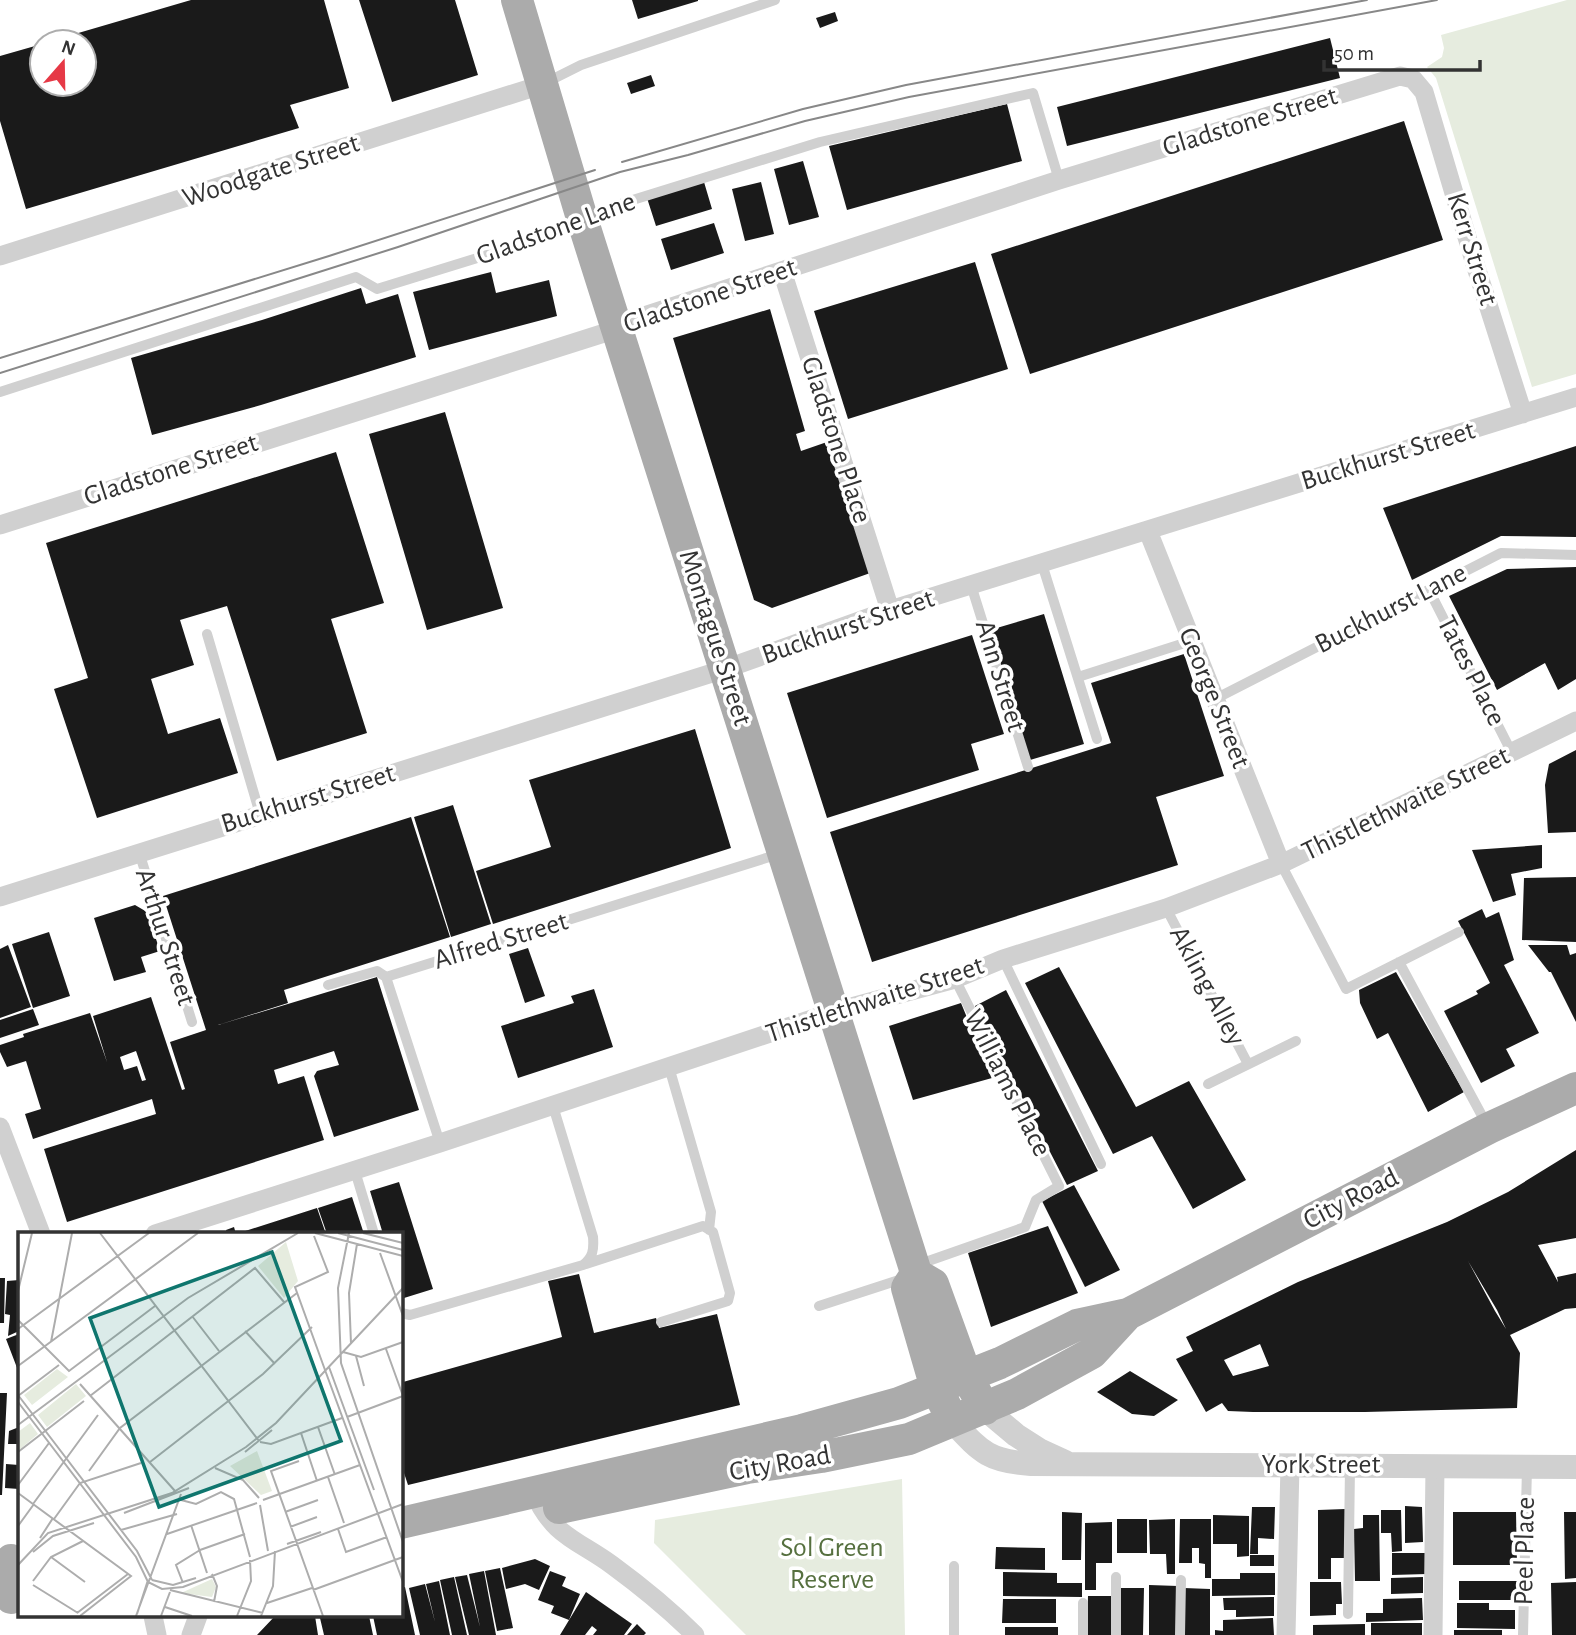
<svg xmlns="http://www.w3.org/2000/svg" width="1576" height="1635" font-family="'Alegreya Sans',sans-serif">
<rect width="100%" height="100%" fill="#fff"/>
<path fill="#e6ecdf" d="M1567,0H1576V374L1532,387L1436,78L1427,67L1442,57L1444,48L1441,35Z
M902,1479L905,1635H746L654,1543L655,1520Z"/>
<path fill="#1a1a1a" fill-rule="evenodd" d="M191,0H324L349,88L290,105L299,128L26,209L0,121V56L42,44V84H84V42L51,41Z
M359,0H455L478,75L392,102Z
M632,0H698V1L638,19Z
M835,12L838,21L820,28L816,18Z
M1330,38L1340,78L1067,146L1057,107Z
M651,75L655,86L631,94L627,83Z
M1007,104L1022,161L847,210L829,146Z
M1404,121L1443,240L1030,374L991,254Z
M803,161L819,217L789,225L774,169Z
M704,182L712,209L656,226L647,198Z
M761,182L774,234L745,241L732,189Z
M714,223L724,253L671,270L661,239Z
M975,262L1008,369L848,419L814,311Z
M491,272L496,293L549,280L557,316L429,350L413,292Z
M361,288L366,304L398,294L416,357L261,405L152,435L131,358L262,320Z
M770,309L805,431L796,434L801,451L827,442L873,572L772,608L754,600L673,338Z
M445,412L503,608L427,630L369,434Z
M1576,446V537L1501,536L1412,580L1383,508Z
M336,452L384,603L331,619L367,733L277,761L227,606L180,620L194,665L151,679L168,734L220,718L238,773L97,818L54,689L88,678L46,543Z
M1576,567V679L1558,690L1545,663L1497,690L1449,596L1507,569Z
M1044,614L1084,744L1030,760L990,630Z
M972,635L1004,734L971,744L979,770L827,818L787,693Z
M1184,654L1224,776L1156,797L1178,865L872,962L830,832L1111,743L1091,683Z
M695,729L731,848L493,924L476,871L551,847L529,780Z
M1576,750V832L1548,833L1545,785L1549,764Z
M453,805L491,924L451,937L414,817Z
M411,817L450,937L284,990L288,1003L218,1025L377,977L419,1110L334,1137L314,1076L317,1071L339,1065L334,1051L274,1070L278,1084L304,1076L324,1140L67,1222L44,1149L156,1114L152,1099L33,1139L25,1114L41,1109L26,1061L7,1067L0,1052V1045L24,1037L23,1034L90,1013L107,1062L93,1016L151,997L182,1090L185,1089L170,1042L206,1030L163,896ZM136,1051L146,1080L142,1081L137,1066L124,1070L120,1057Z
M1542,845V868L1511,874L1516,895L1493,902L1472,850Z
M1576,877V942L1522,940L1524,878Z
M135,905L147,912L160,951L141,957L146,972L114,981L94,918Z
M1482,909L1486,918L1499,912L1514,960L1504,965L1539,1033L1506,1049L1515,1066L1481,1083L1444,1011L1478,994L1476,991L1490,983L1458,921Z
M49,932L70,996L33,1008L12,944Z
M8,945L31,1007L0,1018V949Z
M1528,945H1567L1570,955L1576,953V1022L1551,972H1549Z
M528,948L545,996L525,1003L509,954Z
M1059,967L1136,1107L1189,1081L1246,1180L1193,1209L1152,1136L1113,1154L1025,983Z
M1396,972L1464,1092L1428,1112L1388,1033L1377,1039L1360,1003L1359,990Z
M594,989L613,1047L518,1078L501,1026L574,1003L571,996Z
M1006,990L1098,1171L1067,1185L975,1006Z
M961,1003L992,1078L913,1100L889,1026Z
M33,1009L39,1025L0,1038V1020Z
M1576,1150V1238L1538,1245L1558,1282L1557,1277L1576,1273V1308L1565,1309L1510,1335L1520,1353L1517,1408L1365,1412H1253L1228,1411L1222,1403L1206,1412L1176,1359L1193,1351L1186,1337L1298,1282L1447,1222L1508,1192ZM1468,1261L1497,1310L1506,1329L1495,1311ZM1260,1344L1269,1366L1233,1376L1224,1360Z
M399,1182L433,1289L404,1298L401,1289V1234H383L370,1191Z
M1074,1185L1120,1270L1085,1287L1042,1201Z
M352,1197L364,1234H327L318,1208Z
M317,1208L326,1234H227L226,1230L234,1227L236,1234Z
M1048,1226L1078,1293L991,1327L968,1253Z
M579,1274L594,1333L656,1318L659,1328L717,1314L740,1405L408,1485L401,1464V1375L403,1382L562,1337L548,1281Z
M0,1278H5L4,1323H0Z
M19,1280V1331L8,1336L10,1315L5,1314L7,1281Z
M19,1334V1373L6,1339Z
M1130,1371L1178,1400L1154,1416L1132,1414L1097,1392Z
M0,1393H7L2,1495H0Z
M19,1427V1444H8L9,1431Z
M6,1464L19,1465V1489L5,1488Z
M1405,1506L1422,1507L1423,1542L1405,1543Z
M1252,1507H1275L1274,1539L1258,1538V1554H1250Z
M1345,1509L1346,1558H1331V1579H1318V1510Z
M1381,1510H1401L1402,1551L1392,1552L1391,1533H1381Z
M1062,1512L1082,1513L1081,1560H1062Z
M1453,1512H1516L1517,1565H1453Z
M1564,1512H1576V1578L1565,1579Z
M1213,1515L1249,1516V1556L1237,1557V1544H1213Z
M1363,1515H1379L1380,1581H1355L1354,1529L1363,1528Z
M1117,1519H1147V1553H1117Z
M1175,1519V1574H1167L1166,1554H1150L1149,1520Z
M1180,1519H1211V1578H1205V1564L1199,1563V1548H1192V1563H1179Z
M1112,1522V1563H1096V1590H1085V1523Z
M996,1547L1045,1548V1570L995,1569Z
M1392,1553H1426L1427,1574L1392,1575Z
M1250,1555H1274V1566H1250Z
M535,1559L550,1566L539,1590L525,1584L506,1589L502,1568Z
M500,1568L513,1628L497,1631L485,1571Z
M484,1571L496,1635H469L455,1577L467,1575L480,1627L469,1574Z
M550,1571L566,1577L562,1586L580,1594L569,1620L551,1613L554,1606L538,1600Z
M1003,1572L1057,1573V1583H1082V1597L1003,1596Z
M1240,1573H1275V1595L1212,1596V1579H1240Z
M454,1577L467,1635H452L440,1580Z
M1423,1577V1593L1391,1594V1578Z
M439,1581L450,1635H420L409,1588L425,1584L435,1622L426,1584Z
M1459,1581H1517L1516,1600H1459Z
M1310,1582H1341L1342,1604H1336V1615L1310,1616Z
M1576,1582V1635H1552L1551,1583Z
M1149,1585L1178,1586L1177,1635H1149Z
M405,1587L415,1635H377L373,1616H401V1588Z
M1120,1588H1144L1143,1635H1119Z
M1184,1588L1210,1589V1635H1184Z
M586,1592L632,1624L624,1635H593L597,1630L592,1626L585,1635H560Z
M1088,1596H1113L1112,1635H1087Z
M1274,1597V1616L1236,1617V1610H1224L1223,1598Z
M1422,1598L1423,1620L1366,1622V1613H1383V1599Z
M1003,1599H1056V1623H1002Z
M1457,1603H1489V1610H1515V1629L1457,1628Z
M275,1616H315L318,1635H257Z
M329,1616H369L373,1635H324L320,1618Z
M1273,1618L1274,1635H1215V1630L1223,1631V1620Z
M1371,1623H1422V1635H1371Z
M637,1624L646,1633L644,1635H627Z
M1365,1624V1635H1313V1625Z
M1005,1627H1058V1635H1005Z
M1454,1630H1502V1635H1454Z"/>
<g fill="none" stroke-linecap="round" stroke-linejoin="round">
<path stroke="#d0d0d0" stroke-width="10" d="M545,83L581,65L775,0
M0,392L356,277L377,289L584,225L623,203L820,142L1033,93L1059,180
M1042,564L1097,739
M971,585L1028,767
M1429,590L1512,753
M207,634L260,814
M1078,677L1191,641
M1215,699L1501,553L1576,555
M139,852L192,1022
M1281,864L1346,989L1459,932
M1166,908L1248,1064
M1003,959L1101,1164
M1399,962L1487,1125
M328,985L377,971L386,977
M669,1067L711,1212L709,1230
M1208,1084L1296,1041
M440,1143L386,977L779,854
M355,1171L374,1234
M586,1264L703,1226L713,1232L730,1293L728,1301L661,1322
M917,1265L1025,1227L1036,1200L1059,1186L955,979
M819,1306L902,1279
M401,1313L410,1315L583,1265C593,1257 594,1250 593,1237L553,1106
M1348,1614L1350,1467
M954,1635V1566
M1083,1635V1603
M1116,1635V1577
M1180,1635L1181,1580
M1523,1635L1527,1467"/>
<path stroke="#d0d0d0" stroke-width="19" d="M0,256L541,85
M782,271L890,610
M0,525L617,329L644,316L1059,180L1400,76L1413,79L1424,92L1475,264L1523,414
M1148,531L1281,864
M0,897L725,669L890,610L1576,397
M0,1127L41,1234
M155,1234L440,1143L833,1012L955,979L1003,959L1166,908L1281,864L1576,721
M534,1493C554,1537 576,1539 612,1565C642,1587 669,1609 695,1635
M153,1616L157,1635
M191,1635L198,1616
M1286,1635L1290,1465
M1433,1635L1435,1466"/>
<path stroke="#d0d0d0" stroke-width="24" d="M985,1409L1016,1435L1041,1451L1065,1462
M953,1422C981,1452 988,1461 1031,1464L1576,1467"/>
<path stroke="#ababab" stroke-width="32" d="M517,0L584,225L914,1266L916,1274L933,1284L966,1375L985,1409
M916,1274L907,1288L936,1388L946,1407
M559,1508L747,1468L821,1457L909,1439L1017,1394L1092,1353L1128,1314
M401,1523L802,1430L899,1403L1000,1363L1077,1325L1128,1314L1489,1128L1576,1088
M11,1598V1560"/>
<path stroke="#888" stroke-width="2" d="M622,162L803,109L906,85L1367,0
M0,358L329,256L595,170
M0,373L398,247L620,172L688,155L805,121L909,97L1437,0"/>
</g>
<g text-anchor="middle" dominant-baseline="central" stroke-width="7" stroke-linejoin="round" paint-order="stroke">
<g font-size="28" fill="#333" stroke="#fff">
<text transform="translate(1250 122) rotate(-17)">Gladstone Street</text>
<text transform="translate(271 171) rotate(-18)">Woodgate Street</text>
<text transform="translate(556 229) rotate(-20)">Gladstone Lane</text>
<text transform="translate(1472 249) rotate(73)">Kerr Street</text>
<text transform="translate(710 296) rotate(-19)">Gladstone Street</text>
<text transform="translate(836 440) rotate(72)">Gladstone Place</text>
<text transform="translate(1388 456) rotate(-17)">Buckhurst Street</text>
<text transform="translate(171 470) rotate(-18)">Gladstone Street</text>
<text transform="translate(1391 609) rotate(-27)">Buckhurst Lane</text>
<text transform="translate(848 627) rotate(-19)">Buckhurst Street</text>
<text transform="translate(715 638) rotate(72)">Montague Street</text>
<text transform="translate(1471 671) rotate(63)">Tates Place</text>
<text transform="translate(1000 676) rotate(73)">Ann Street</text>
<text transform="translate(1214 698) rotate(68)">George Street</text>
<text transform="translate(308 799) rotate(-17)">Buckhurst Street</text>
<text transform="translate(1406 804) rotate(-26)">Thistlethwaite Street</text>
<text transform="translate(165 937) rotate(72)">Arthur Street</text>
<text transform="translate(501 941) rotate(-17)">Alfred Street</text>
<text transform="translate(1207 986) rotate(62)">Akling Alley</text>
<text transform="translate(875 1000) rotate(-18)">Thistlethwaite Street</text>
<text transform="translate(1007 1083) rotate(63)">Williams Place</text>
<text transform="translate(1351 1199) rotate(-27)">City Road</text>
<text transform="translate(780 1464) rotate(-10)">City Road</text>
<text x="1321" y="1465">York Street</text>
<text transform="translate(1525 1551) rotate(-89)">Peel Place</text>
</g>
<g font-size="28" fill="#56703f" stroke="#fff">
<text x="832" y="1548">Sol Green<tspan x="832" dy="32">Reserve</tspan></text>
</g>
</g>
<g transform="translate(18 1232)">
<rect width="385" height="385" fill="#fff"/>
<path d="M268,10L280,49L266,66L240,34ZM39,137L50,145L14,173L6,163ZM58,152L68,164L29,195L20,183ZM12,191L20,202L0,219V200ZM239,219L254,259L243,263L212,234ZM194,347L198,355L194,365L163,361Z" fill="#e6ecdf"/>
<path fill="none" stroke="#adadad" stroke-width="2" d="M82,1L241,209M297,1L385,24M320,1L385,18M331,1L320,56L323,131L385,310M345,1L385,11M296,4L310,40L277,55L307,138M362,21L385,84M0,59L14,1M174,84L201,119M0,88L51,139L137,74M0,97L131,1M227,99L257,132M33,110L54,1M333,112L331,61L339,12M368,117L385,164M325,120L343,125L385,110M338,124L346,154M0,134L180,1M311,135L356,258M307,138L385,350M62,152L157,259M0,163L119,319L134,348M0,164L41,133M72,164L237,36L266,70M0,170L118,325L130,350L144,357L165,355L385,272M329,185L385,164M0,193L170,66L280,1M300,195L317,243M283,201L299,249M242,210L253,212L324,186M0,220L66,169M227,220L254,198M281,229L253,239L305,384M132,230L245,142L294,95M197,236L225,248L241,266M71,239L102,196L279,61M310,245L326,291M0,253L31,211M0,261L113,344L62,384M163,268L178,272L203,260L216,267L232,325M245,268L342,233M15,272L80,183M242,273L250,319M267,280L300,268M106,281L171,256M36,287L62,251L123,231M173,293L189,341M0,294L16,272M272,295L299,285M320,297L328,320L369,305M103,298L159,282M149,302L239,271M22,306L35,286M269,312L303,300M182,318L227,302M15,320L35,304L76,291M33,325L67,350M0,333L30,301L154,261L228,215L258,191L385,56M194,342L199,354L196,370M134,348L155,353L178,346M15,349L33,325L65,309M165,351L158,333L182,318M15,353L60,381M152,358L245,381M295,358L385,325M249,371L294,356M147,375L174,384M59,381L110,342M119,382L130,348M118,384L163,262M143,384L152,360M219,384L233,349L232,328M243,384L255,354L257,319"/>
<path fill="#0f766e" fill-opacity="0.15" stroke="#0f766e" stroke-width="3.5" d="M254,20L323,209L141,275L72,86Z"/>
<rect width="385" height="385" fill="none" stroke="#333" stroke-width="3.5"/>
</g>
<g transform="translate(63 63) rotate(20)"><circle r="33" fill="#ffffff" stroke="#adadad" stroke-width="2"/>
<path d="M0-5L12 26L0 18L-12 26Z" fill="#e63946"/>
<text y="-10" font-size="19" font-weight="bold" text-anchor="middle" fill="#333333">N</text>
</g>
<path d="M1324 60v10h156v-10" fill="none" stroke="#333333" stroke-width="3.5"/>
<text x="1334" y="60" font-size="21" fill="#333333" stroke="#ffffff" stroke-width="5" paint-order="stroke">50 m</text>
</svg>
